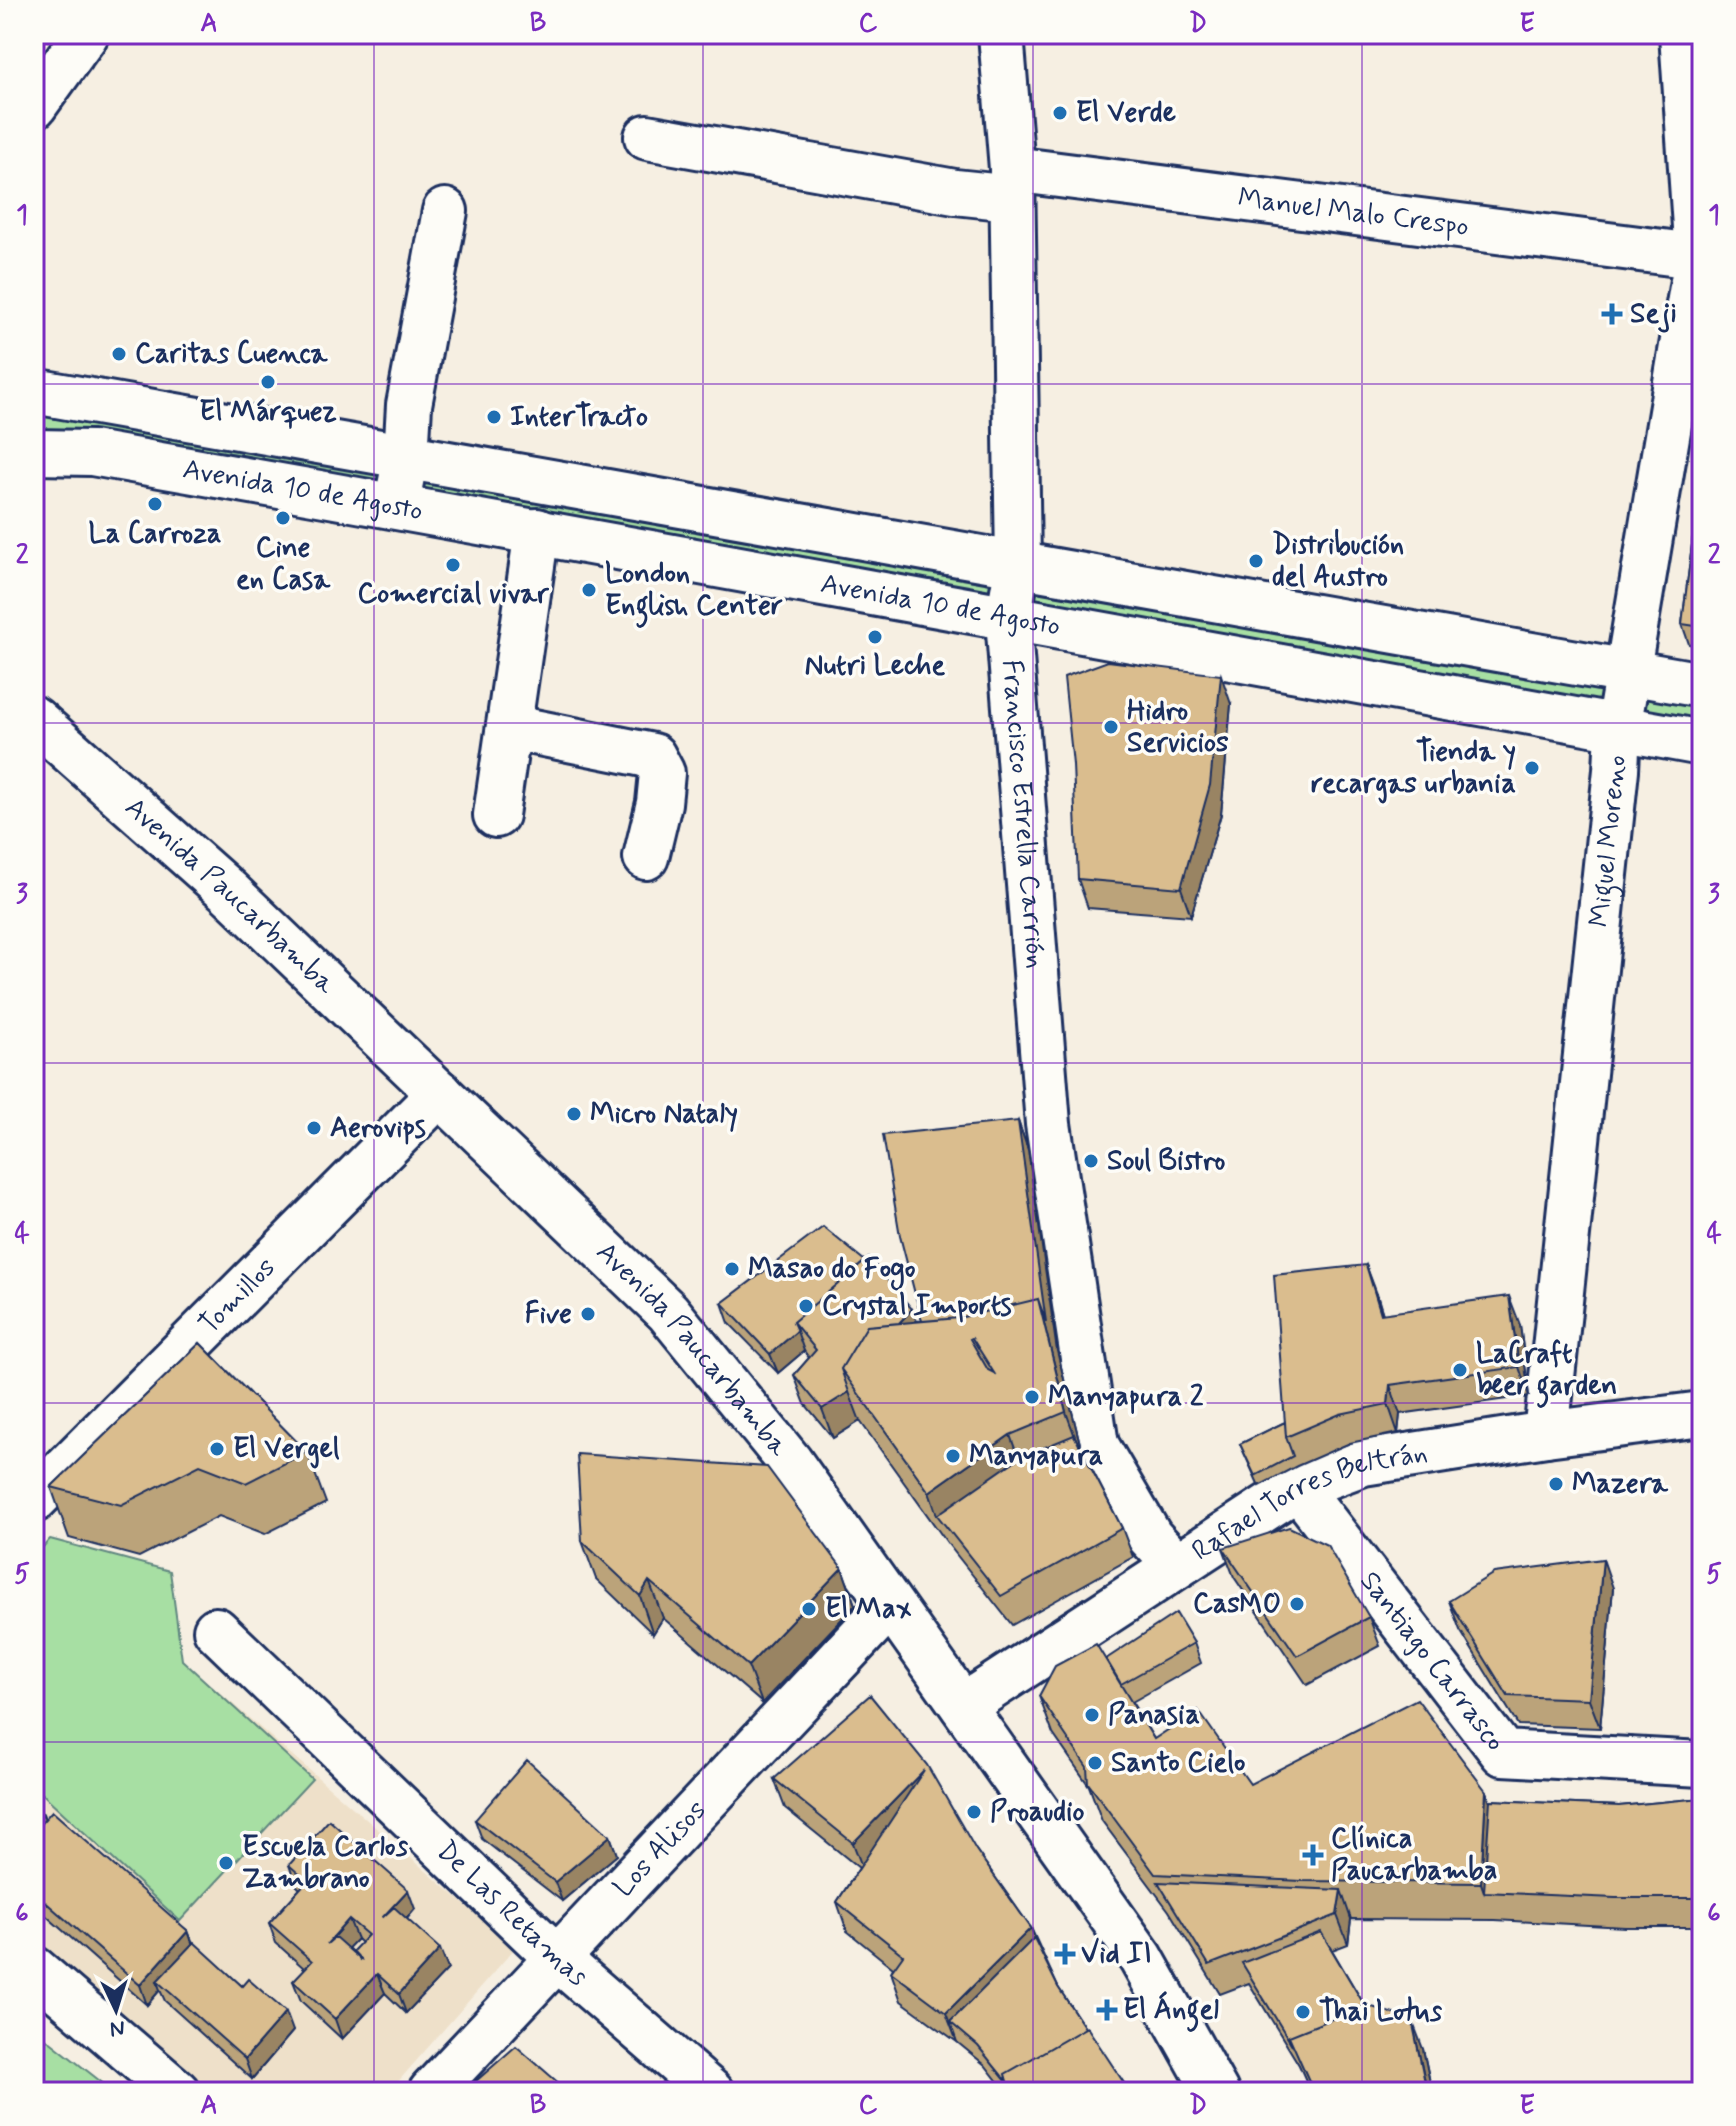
<svg xmlns="http://www.w3.org/2000/svg" width="1736" height="2126" font-family="Mynerve,sans-serif">
<rect width="100%" height="100%" fill="#f6efe2"/>
<filter id="ink" filterUnits="userSpaceOnUse"><feTurbulence type="fractalNoise" baseFrequency=".0125" numOctaves="2"/><feDisplacementMap in="SourceGraphic" scale="16" xChannelSelector="R" yChannelSelector="G"/><feConvolveMatrix kernelMatrix="1 2 1 2 8 2 1 2 1" color-interpolation-filters="sRGB"/></filter>
<g filter="url(#ink)">
<path fill="#eee0c9" d="M50,1539L170,1571L182,1660L515,1948L389,2092H200L34,1949V1557Z"/>
<path fill="#a7dfa3" stroke="#618780" stroke-width="2" d="M34,391L1702,685V743L34,452Z
M50,1539L170,1571L182,1660L312,1779L180,1921L34,1786V1557Z
M34,2029L114,2092H34Z"/>
<g fill="none" stroke-linecap="round" stroke-linejoin="round">
<defs>
<g id="minor">
<path id="s1" d="M1001,34L1012,169L1018,563L1008,619L1048,1124L1096,1445L1150,1537L1176,1565"/>
<path d="M34,106L86,34"/>
<path d="M647,137L955,192L1012,198"/>
<path id="s2" d="M1012,169L1702,257"/>
<path d="M396,506L406,457L409,405L445,211"/>
<path id="s3" d="M34,719L228,891L668,1312L790,1462L1141,1958L1216,2092"/>
<path d="M509,727L653,756L662,773L659,803L646,857"/>
<path d="M496,815L537,531"/>
<path id="s4" d="M1546,1434L1616,770L1618,729L1697,257L1682,34"/>
<path id="s5" d="M1298,1487L1503,1753L1702,1764"/>
<path id="s6" d="M34,1500L440,1093"/>
<path id="s7" d="M216,1630L557,1958L711,2092"/>
<path id="s8" d="M963,1706L1298,1487L1363,1463L1546,1434L1702,1414"/>
<path d="M34,1969L177,2092"/>
<path id="s9" d="M431,2092L890,1605"/>
</g>
<g id="major">
<path d="M34,391L1702,685"/>
<path id="s10" d="M34,452L92,453L319,493L1702,743"/>
</g>
</defs>
<use href="#minor" stroke="#1b2f5e" stroke-width="50"/>
<use href="#major" stroke="#1b2f5e" stroke-width="50"/>
<use href="#minor" stroke="#fdfcf7" stroke-width="44"/>
<use href="#major" stroke="#fdfcf7" stroke-width="44"/>
</g>
<path fill="#bba37a" stroke="#1b2f5e" stroke-width="2" fill-rule="evenodd" d="M1702,465V646L1689,644L1682,624Z
M1231,704L1221,814L1191,916L1088,908L1078,879Z
M1018,1121L1028,1150L1057,1351L1081,1448L1122,1528L1133,1557L1012,1625L948,1544L860,1421L833,1438L805,1404L794,1375L809,1358L804,1351L778,1373L729,1323L722,1303L922,1321Z
M1366,1265L1383,1314L1520,1325L1529,1396L1400,1414L1398,1433L1350,1443L1297,1466L1259,1486L1240,1444L1285,1422Z
M200,1343L307,1452L326,1503L265,1534L219,1516L139,1557L69,1538L51,1487Z
M582,1541L842,1568L855,1605L762,1703L663,1618L653,1634L596,1579Z
M1223,1548L1369,1617L1380,1646L1307,1685L1234,1577Z
M1613,1588L1600,1728L1518,1725L1460,1630L1449,1601Z
M1194,1643L1201,1663L1132,1702L1154,1739L1250,1784L1490,1800L1619,1806L1702,1798V1927H1625L1495,1920L1351,1919L1348,1944L1332,1950L1365,2006L1423,2049L1432,2092H1311L1299,2065L1249,1983L1220,1994L1169,1911L1102,1821L1089,1786L1053,1734L1039,1696L1106,1659Z
M774,1779L976,1850L1031,1928L1058,1987L1085,2028L1130,2092H1006L985,2065L957,2042L901,2001L891,1972L893,1968L847,1931L837,1902L859,1868L785,1808Z
M34,1806L43,1814L45,1819L188,1931L193,1943L293,2031L252,2079L165,2001L160,1990L147,2005L34,1905Z
M475,1820L610,1836L617,1855L562,1901L482,1839Z
M289,1865L415,1909L407,1919L448,1969L406,2013L385,1993L342,2039L301,2001L293,1981L305,1969L276,1943L269,1923L300,1889L296,1885ZM357,1939L361,1943L353,1951L354,1954L348,1948Z"/>
<path fill="#998463" stroke="#1b2f5e" stroke-width="2" d="M1221,675L1231,704L1221,814L1191,916L1181,888Z
M1018,1121L1028,1150L1057,1351L1085,1464L1066,1412L1038,1299Z
M1366,1265L1377,1294L1391,1343L1381,1314Z
M1509,1296L1520,1325L1529,1396L1519,1367Z
M912,1309L923,1338L876,1349Z
M797,1331L804,1351L778,1373L770,1354Z
M1390,1385L1400,1414L1398,1433L1388,1404Z
M849,1392L860,1421L833,1438L822,1409Z
M1010,1435L1029,1487L937,1515L929,1492Z
M1603,1559L1613,1588L1600,1728L1589,1699Z
M842,1568L855,1605L762,1703L748,1666Z
M649,1581L663,1618L653,1634L640,1596Z
M924,1770L864,1872L853,1843Z
M1486,1791L1500,1828L1484,1892L1481,1883Z
M43,1814L50,1834L34,1853V1825Z
M610,1836L617,1855L562,1901L555,1882Z
M408,1890L415,1909L389,1938L382,1918Z
M1341,1890L1351,1919L1348,1944L1337,1915Z
M349,1919L357,1939L334,1963L327,1944Z
M1031,1928L1042,1957L950,2022L957,2042L946,2013Z
M188,1931L195,1951L157,1981L160,1990L147,2005L140,1985Z
M440,1949L448,1969L406,2013L399,1994Z
M377,1974L385,1993L342,2039L335,2019Z
M286,2012L293,2031L252,2079L245,2059Z
M1412,2020L1423,2049L1432,2092H1427Z"/>
<path fill="#dabd8e" stroke="#1b2f5e" stroke-width="2" fill-rule="evenodd" d="M1702,465V627L1682,624Z
M1108,661L1221,675L1210,785L1181,888L1078,879L1073,765L1064,677Z
M1018,1121L1046,1322L1038,1299L959,1318L922,1321L900,1236L883,1135Z
M823,1227L865,1261L793,1322L797,1331L770,1354L722,1303Z
M869,1258L912,1309L899,1323L867,1326L841,1369L849,1392L822,1409L794,1375L816,1350L793,1322Z
M1366,1265L1381,1314L1509,1296L1519,1367L1390,1385L1388,1404L1340,1414L1286,1437L1274,1275Z
M1038,1299L1066,1412L1010,1435L929,1492L841,1369L867,1326L959,1318ZM972,1338L994,1373L988,1370L970,1339Z
M200,1343L307,1452L246,1483L200,1465L121,1505L51,1487Z
M1285,1422L1286,1437L1293,1456L1255,1476L1240,1444Z
M1074,1435L1122,1528L1001,1596L937,1515L1019,1458Z
M577,1454L767,1467L842,1568L748,1666L649,1581L640,1596L582,1541Z
M1289,1527L1327,1545L1369,1617L1297,1656L1223,1548Z
M1603,1559L1589,1699L1508,1696L1449,1601L1494,1573Z
M1176,1613L1194,1643L1121,1684L1106,1659Z
M1096,1644L1154,1739L1198,1710L1250,1784L1417,1699L1486,1791L1481,1883L1302,1881L1155,1874L1088,1783L1087,1767L1039,1696L1055,1666Z
M870,1695L927,1765L976,1850L1031,1928L946,2013L891,1972L903,1955L837,1902L924,1770L853,1843L774,1779Z
M527,1760L610,1836L555,1882L475,1820Z
M1702,1798V1898H1615L1484,1892L1490,1800L1619,1806Z
M34,1806L43,1814L34,1825Z
M52,1811L188,1931L140,1985L34,1892V1831Z
M329,1820L408,1890L382,1918L394,1907L440,1949L399,1994L377,1974L335,2019L293,1981L312,1961L269,1923L307,1881L289,1865ZM349,1919L368,1935L353,1951L362,1961L335,1937L327,1944Z
M1158,1882L1341,1890L1337,1915L1209,1965Z
M1321,1932L1365,2006L1289,2036L1292,2045L1242,1963Z
M1034,1938L1058,1987L1085,2028L1005,2074L1007,2082L978,2046L950,2022Z
M194,1942L242,1986L248,1979L286,2012L245,2059L157,1981Z
M1366,2005L1412,2020L1427,2092H1314L1289,2036Z
M1087,2027L1130,2092H1010L1005,2074Z
M516,2046L569,2092H469L467,2089Z"/>
</g>
<path fill="none" stroke="#7b2cbf" stroke-width="2" stroke-opacity="0.55" d="M374,34V2092M703,34V2092M1033,34V2092M1362,34V2092M34,384H1702M34,723H1702M34,1063H1702M34,1403H1702M34,1742H1702"/>
<g fill="#1f6fb2" stroke="#fdfcf7" stroke-width="3">
<circle cx="1060" cy="113" r="8"/>
<path d="M1608 302h8v8h8v8h-8v8h-8v-8h-8v-8h8z"/>
<circle cx="119" cy="354" r="8"/>
<circle cx="268" cy="382" r="8"/>
<circle cx="494" cy="417" r="8"/>
<circle cx="155" cy="504" r="8"/>
<circle cx="283" cy="518" r="8"/>
<circle cx="1256" cy="561" r="8"/>
<circle cx="453" cy="565" r="8"/>
<circle cx="589" cy="590" r="8"/>
<circle cx="875" cy="637" r="8"/>
<circle cx="1111" cy="727" r="8"/>
<circle cx="1532" cy="768" r="8"/>
<circle cx="574" cy="1114" r="8"/>
<circle cx="314" cy="1128" r="8"/>
<circle cx="1091" cy="1161" r="8"/>
<circle cx="732" cy="1269" r="8"/>
<circle cx="806" cy="1306" r="8"/>
<circle cx="588" cy="1314" r="8"/>
<circle cx="1460" cy="1370" r="8"/>
<circle cx="1032" cy="1397" r="8"/>
<circle cx="217" cy="1449" r="8"/>
<circle cx="953" cy="1456" r="8"/>
<circle cx="1556" cy="1484" r="8"/>
<circle cx="1297" cy="1604" r="8"/>
<circle cx="809" cy="1609" r="8"/>
<circle cx="1092" cy="1715" r="8"/>
<circle cx="1095" cy="1763" r="8"/>
<circle cx="974" cy="1812" r="8"/>
<path d="M1309 1843h8v8h8v8h-8v8h-8v-8h-8v-8h8z"/>
<circle cx="226" cy="1863" r="8"/>
<path d="M1061 1942h8v8h8v8h-8v8h-8v-8h-8v-8h8z"/>
<path d="M1103 1998h8v8h8v8h-8v8h-8v-8h-8v-8h8z"/>
<circle cx="1303" cy="2012" r="8"/>
</g>
<g text-anchor="middle" dominant-baseline="central" stroke-width="7" stroke-linejoin="round" paint-order="stroke">
<g font-size="28" font-weight="bold" fill="#1b2f5e" stroke="#fdfcf7" text-anchor="start">
<text x="1076" y="113">El Verde</text>
<text x="1630" y="314">Seji</text>
<text x="135" y="354">Caritas Cuenca</text>
<text x="268" y="412" text-anchor="middle">El Márquez</text>
<text x="510" y="417">InterTracto</text>
<text x="155" y="534" text-anchor="middle">La Carroza</text>
<text x="1272" y="545">Distribución<tspan x="1272" dy="32">del Austro</tspan></text>
<text x="283" y="548" text-anchor="middle">Cine<tspan x="283" dy="32">en Casa</tspan></text>
<text x="605" y="574">London<tspan x="605" dy="32">English Center</tspan></text>
<text x="453" y="594" text-anchor="middle">Comercial vivar</text>
<text x="875" y="666" text-anchor="middle">Nutri Leche</text>
<text x="1127" y="711">Hidro<tspan x="1127" dy="32">Servicios</tspan></text>
<text x="1516" y="752" text-anchor="end">Tienda y<tspan x="1516" dy="32">recargas urbania</tspan></text>
<text x="590" y="1114">Micro Nataly</text>
<text x="330" y="1128">Aerovips</text>
<text x="1107" y="1161">Soul Bistro</text>
<text x="748" y="1269">Masao do Fogo</text>
<text x="822" y="1306">Crystal Imports</text>
<text x="572" y="1314" text-anchor="end">Five</text>
<text x="1476" y="1354">LaCraft<tspan x="1476" dy="32">beer garden</tspan></text>
<text x="1048" y="1397">Manyapura 2</text>
<text x="233" y="1449">El Vergel</text>
<text x="969" y="1456">Manyapura</text>
<text x="1572" y="1484">Mazera</text>
<text x="1281" y="1604" text-anchor="end">CasMO</text>
<text x="825" y="1609">El Max</text>
<text x="1108" y="1715">Panasia</text>
<text x="1111" y="1763">Santo Cielo</text>
<text x="990" y="1812">Proaudio</text>
<text x="1331" y="1839">Clínica<tspan x="1331" dy="32">Paucarbamba</tspan></text>
<text x="242" y="1847">Escuela Carlos<tspan x="242" dy="32">Zambrano</tspan></text>
<text x="1081" y="1954">Vid II</text>
<text x="1123" y="2010">El Ángel</text>
<text x="1319" y="2012">Thai Lotus</text>
</g>
<g font-size="28" fill="#1b2f5e" stroke="#fdfcf7">
<text stroke="none"><textPath href="#s2" startOffset="344">Manuel Malo Crespo</textPath></text>
<text stroke="none"><textPath href="#s10" startOffset="272">Avenida 10 de Agosto</textPath></text>
<text stroke="none"><textPath href="#s10" startOffset="920">Avenida 10 de Agosto</textPath></text>
<text stroke="none"><textPath href="#s1" startOffset="782">Francisco Estrella Carrión</textPath></text>
<text stroke="none"><textPath href="#s4" startOffset="596">Miguel Moreno</textPath></text>
<text stroke="none"><textPath href="#s3" startOffset="264">Avenida Paucarbamba</textPath></text>
<text stroke="none"><textPath href="#s6" startOffset="288">Tomillos</textPath></text>
<text stroke="none"><textPath href="#s3" startOffset="912">Avenida Paucarbamba</textPath></text>
<text stroke="none"><textPath href="#s8" startOffset="406">Rafael Torres Beltrán</textPath></text>
<text stroke="none"><textPath href="#s5" startOffset="220">Santiago Carrasco</textPath></text>
<text stroke="none"><textPath href="#s9" startOffset="334">Los Alisos</textPath></text>
<text stroke="none"><textPath href="#s7" startOffset="410">De Las Retamas</textPath></text>
</g>
</g>
<rect width="1736" height="2126" fill="none" stroke="#fdfcf7" stroke-width="88"/>
<g transform="translate(116 2010) rotate(176)" stroke="#fdfcf7" stroke-width="6" paint-order="stroke">
<path d="M0-6L14 30L0 20L-14 30Z" fill="#1b2f5e"/>
<text y="-12" font-size="22" font-weight="bold" text-anchor="middle" fill="#1b2f5e">N</text>
</g>
<rect x="44" y="44" width="1648" height="2038" fill="none" stroke="#7b2cbf" stroke-width="3"/>
<g font-size="26" text-anchor="middle" font-weight="bold" fill="#7b2cbf">
<text x="209" y="31">A</text>
<text x="538" y="31">B</text>
<text x="868" y="31">C</text>
<text x="1198" y="31">D</text>
<text x="1527" y="31">E</text>
<text x="22" y="223">1</text>
<text x="1714" y="223">1</text>
<text x="22" y="563">2</text>
<text x="1714" y="563">2</text>
<text x="22" y="902">3</text>
<text x="1714" y="902">3</text>
<text x="22" y="1242">4</text>
<text x="1714" y="1242">4</text>
<text x="22" y="1582">5</text>
<text x="1714" y="1582">5</text>
<text x="22" y="1921">6</text>
<text x="1714" y="1921">6</text>
<text x="209" y="2113">A</text>
<text x="538" y="2113">B</text>
<text x="868" y="2113">C</text>
<text x="1198" y="2113">D</text>
<text x="1527" y="2113">E</text>
</g>
</svg>
